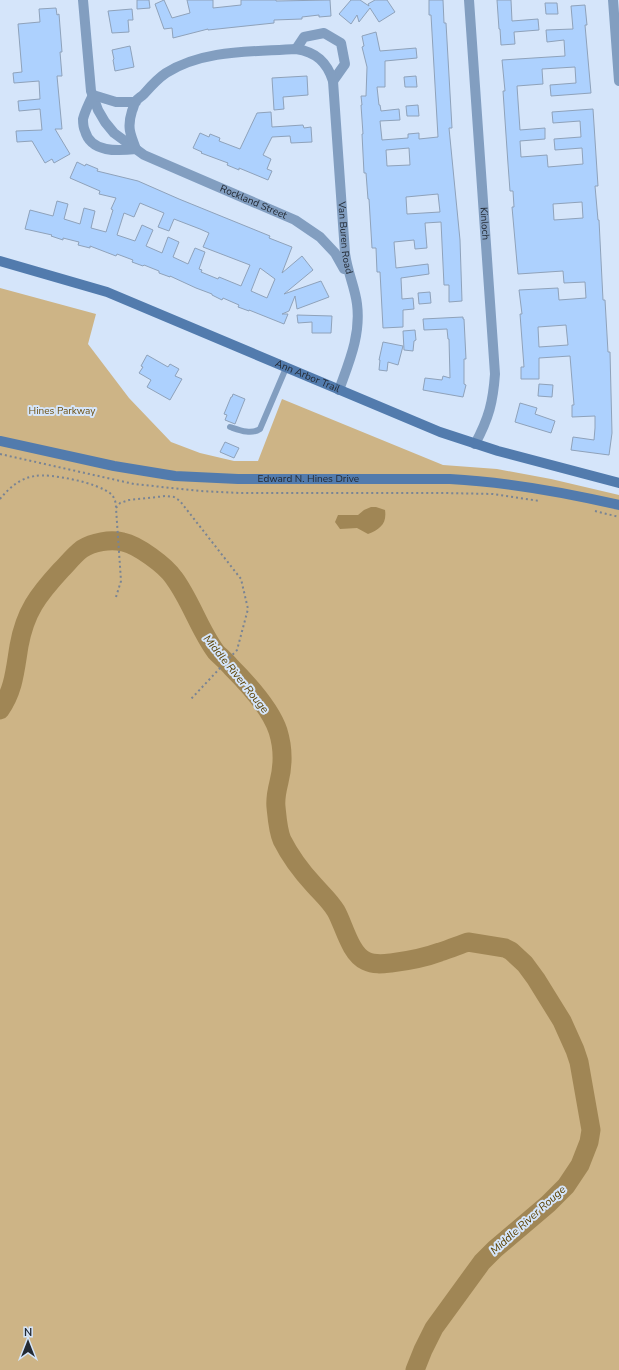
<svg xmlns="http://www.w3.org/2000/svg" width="619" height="1370" font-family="'Nunito Sans',sans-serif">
<rect width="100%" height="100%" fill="#d5e5fa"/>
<path fill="#cdb486" d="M0,288L96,314L88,344L129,398L171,442L200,453L234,461H258L282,399L443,465L497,469L551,479L619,495V1370H0Z"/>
<path fill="#a08655" d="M371,507H376L385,510C387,524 380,529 368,534L357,528L340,529L335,522L338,515H358L364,510Z"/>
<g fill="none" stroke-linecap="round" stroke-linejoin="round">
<path stroke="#a08655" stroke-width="19" d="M0,710C14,690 15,670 19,646C25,612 38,595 61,570C68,563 74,555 82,549C93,542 110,539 123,542C138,545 166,566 174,578C191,601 199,629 216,652C221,657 226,661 231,667C247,683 271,710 278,731C283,747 283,766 279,782C277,790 275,798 276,807C277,817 278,831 282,840C290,856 302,872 314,885C322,894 330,901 336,911C344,925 350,954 366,961C374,965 382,964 391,963C407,961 424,958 440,952C450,949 459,945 468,942L505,948L511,951L525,964L536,979L562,1021L575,1050L579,1062L591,1130L589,1142L580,1165L566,1186L548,1204L495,1249L482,1262L434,1328L423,1350L415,1370"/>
</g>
<path fill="#add1fe" stroke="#8fa2ba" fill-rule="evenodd" d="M137,0H149L150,8L137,9Z
M164,0L172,18L190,13L187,0H213V8L241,5V0H276V1L330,0L331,16L319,17V15L302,17V19L274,20V23L208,30V29L173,38L172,28L164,29L155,4Z
M351,0H360L369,6L368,4L375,0H387L395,12L379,22L370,8L359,22L357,15L351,24L339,14Z
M429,0H443L444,23H446L452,128H449L460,240L462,301L449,302V285H444L441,222L425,223L427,248L415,249L414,240L394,242L396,268L428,264L429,274L401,278L402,299L413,298L414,309L403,310V327L383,328L380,272H377L376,248H372L369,199H368L366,173H364L362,134H363L361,105H362L361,96H366L367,67L362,47L364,46L362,36L376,32L380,51L416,48L417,58L385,61V87H377L379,105H380L381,111L399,109L400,120L380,121L382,140L408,138V134L419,133V139L438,137L431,15H429ZM409,148L410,165L387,166L386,150ZM438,194L440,212L407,214L406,197Z
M497,0H511L512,21L538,19L539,30L514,32L515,44L501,45L500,29H499Z
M545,3H557L558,14H546Z
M585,5L587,25H585L591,93L551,96L550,85L576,83L575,67L542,69L543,84L517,86L520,130L545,128V139L520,141L521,157L547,155L548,167L583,164L582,148L555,150L554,139L581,137L580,121L553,123L552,112L593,109L598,186H595L598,220H599L603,300H605L608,352H610L612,433L609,455L571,450L573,437L594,440L595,428V416L572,417V405H574L570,356L539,358V379H521V367H524L520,314H522L519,290L558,288L559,300L586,298L585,282L564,283L563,271L518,274L512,207H514L513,191H510L508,164L503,91H505L502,60L565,56L564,40L547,42L546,30L573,29L571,6ZM582,202L583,218L554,220L553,204ZM566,325L568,345L539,347L538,327Z
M56,8L57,15L59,14L62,52H60L62,76H57L62,129H55L70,154L54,163L52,159L45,163L32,141L17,142L16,131L42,130L40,109L19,111L18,101L40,99L39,81L14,83L13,73L22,72L18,24L40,22L39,9Z
M132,9L133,20H128L129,32L112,33L108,11Z
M130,46L134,67L115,71L113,60L114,59L112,50Z
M307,76L308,95L283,97L284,109L274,110L272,78Z
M416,76L417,87H405L404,77Z
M418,105L419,116H407L406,106Z
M271,112L272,127L303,125L304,128L311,127L312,142L291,143L290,136L272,137L263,155L271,159L267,169L272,171L268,180L239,168V170L227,165L228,163L201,153L202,152L193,148L200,133L209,137L210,134L220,138L219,141L240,149L257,113Z
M77,162L85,166L86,164L98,169L97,171L138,181L179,199L270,236L269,238L292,247L282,273L302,256L313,270L284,294L321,281L329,297L297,309L295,296L289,311L282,314H288L284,324L249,310V311L238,307L239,305L223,298L222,300L212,295V294L196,288L170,276V277L159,273V271L144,265L143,266L132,262L133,260L117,254L116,256L90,246V248L78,245L79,242L63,238V240L51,236L52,235L25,229L30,210L53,216L57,201L68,204L64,219L80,224L84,208L95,211L91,228L106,232L113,210L111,209L116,198L99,194L100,191L70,178ZM140,203L164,213L158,227L169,231L174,219L200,229L209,233L203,247L250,265L241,286L219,277L218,279L201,272L202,270L199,269L205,252L195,248L188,264L173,257L179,242L168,237L162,253L146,246L153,230L142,225L135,241L117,235L124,213L134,217ZM260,268L275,279L267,298L251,291Z
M430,292L431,303L419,304L418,293Z
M297,315L332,316L331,333H312V322L298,323Z
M463,317V319H464L466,359H464V384L466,385L463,397L423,390L425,378L442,380L443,376L450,378L449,339H448L447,329L424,330L423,319Z
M415,330L416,340L414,341L413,351L404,350L403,331Z
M383,342L403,346L398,365L388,362L387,371L379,370L380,360H379Z
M147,355L168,367L170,364L179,369L175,376L182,379L170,400L147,387L151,380L139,373L143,367L141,366Z
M539,384L553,385L552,397L538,396Z
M233,394L245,399L235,424L225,420L227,415L224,414L231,397H232Z
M520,403L537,408L535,414L555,421L551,433L515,422Z
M225,442L239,448L234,458L220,452Z"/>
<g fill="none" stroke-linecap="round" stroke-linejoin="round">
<path stroke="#798494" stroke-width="2" stroke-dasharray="2 3" stroke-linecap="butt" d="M0,454L134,484L200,491L240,493H445L493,494L540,501
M0,499C9,488 20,478 35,476C50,473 99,483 111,494C115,498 116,503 116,508
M595,511L619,517
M116,597L121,581L116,508L120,503L129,500L166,496L174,497L180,501L241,579L248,609L237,650L191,699"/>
<path stroke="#829ec0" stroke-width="6" d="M230,427C239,430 251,435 260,429L286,368"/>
<g stroke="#829ec0" stroke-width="10">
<path id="s1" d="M83,0L91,91L98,110L105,122L114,133L144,155L295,220L320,237L335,253L344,269"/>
<path id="s2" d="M469,0L495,374C493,402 489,418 475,444"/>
<path d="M613,0L619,81"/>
<path d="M296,49L304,37L324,33L341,43L345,64L333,81"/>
<path id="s3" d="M136,102H116L93,95C89,103 85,111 83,119C83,123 83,127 85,131C91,153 118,151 136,149C130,134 127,127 132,111C133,109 134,105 135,102C137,99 141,97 144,94C151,86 157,79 166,73C204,49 253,52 296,49C316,52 327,62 333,81L345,253C347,271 355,287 357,304C361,335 349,362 339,390"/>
</g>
<g stroke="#527bad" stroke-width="10">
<path id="s4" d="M0,261L107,292L440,432L498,451L619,483"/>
<path id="s5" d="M0,441L114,466L175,476L238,479H450C507,482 563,492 619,505"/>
</g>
</g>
<g text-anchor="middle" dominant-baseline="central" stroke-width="4" stroke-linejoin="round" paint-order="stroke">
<g font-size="10" fill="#232a34" stroke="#d5e5fa">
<text stroke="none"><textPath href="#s1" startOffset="296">Rockland Street</textPath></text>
<text stroke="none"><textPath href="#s2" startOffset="224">Kinloch</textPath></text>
<text stroke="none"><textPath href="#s3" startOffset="576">Van Buren Road</textPath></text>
<text stroke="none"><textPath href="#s4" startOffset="329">Ann Arbor Trail</textPath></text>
<text stroke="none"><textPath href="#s5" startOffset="312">Edward N. Hines Drive</textPath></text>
</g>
<g font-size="10" fill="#6c5013" stroke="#d5e5fa">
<text x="62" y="411">Hines Parkway</text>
</g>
<g font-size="11" font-style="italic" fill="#5c4100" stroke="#d5e5fa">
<text transform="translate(236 674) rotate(51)">Middle River Rouge</text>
<text transform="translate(528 1220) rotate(-42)">Middle River Rouge</text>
</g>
</g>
<g transform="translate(28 1342)" stroke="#d5e5fa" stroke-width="3" paint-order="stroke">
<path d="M0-3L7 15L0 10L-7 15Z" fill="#232a34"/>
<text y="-6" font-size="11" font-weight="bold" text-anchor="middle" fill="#232a34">N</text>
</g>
</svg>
